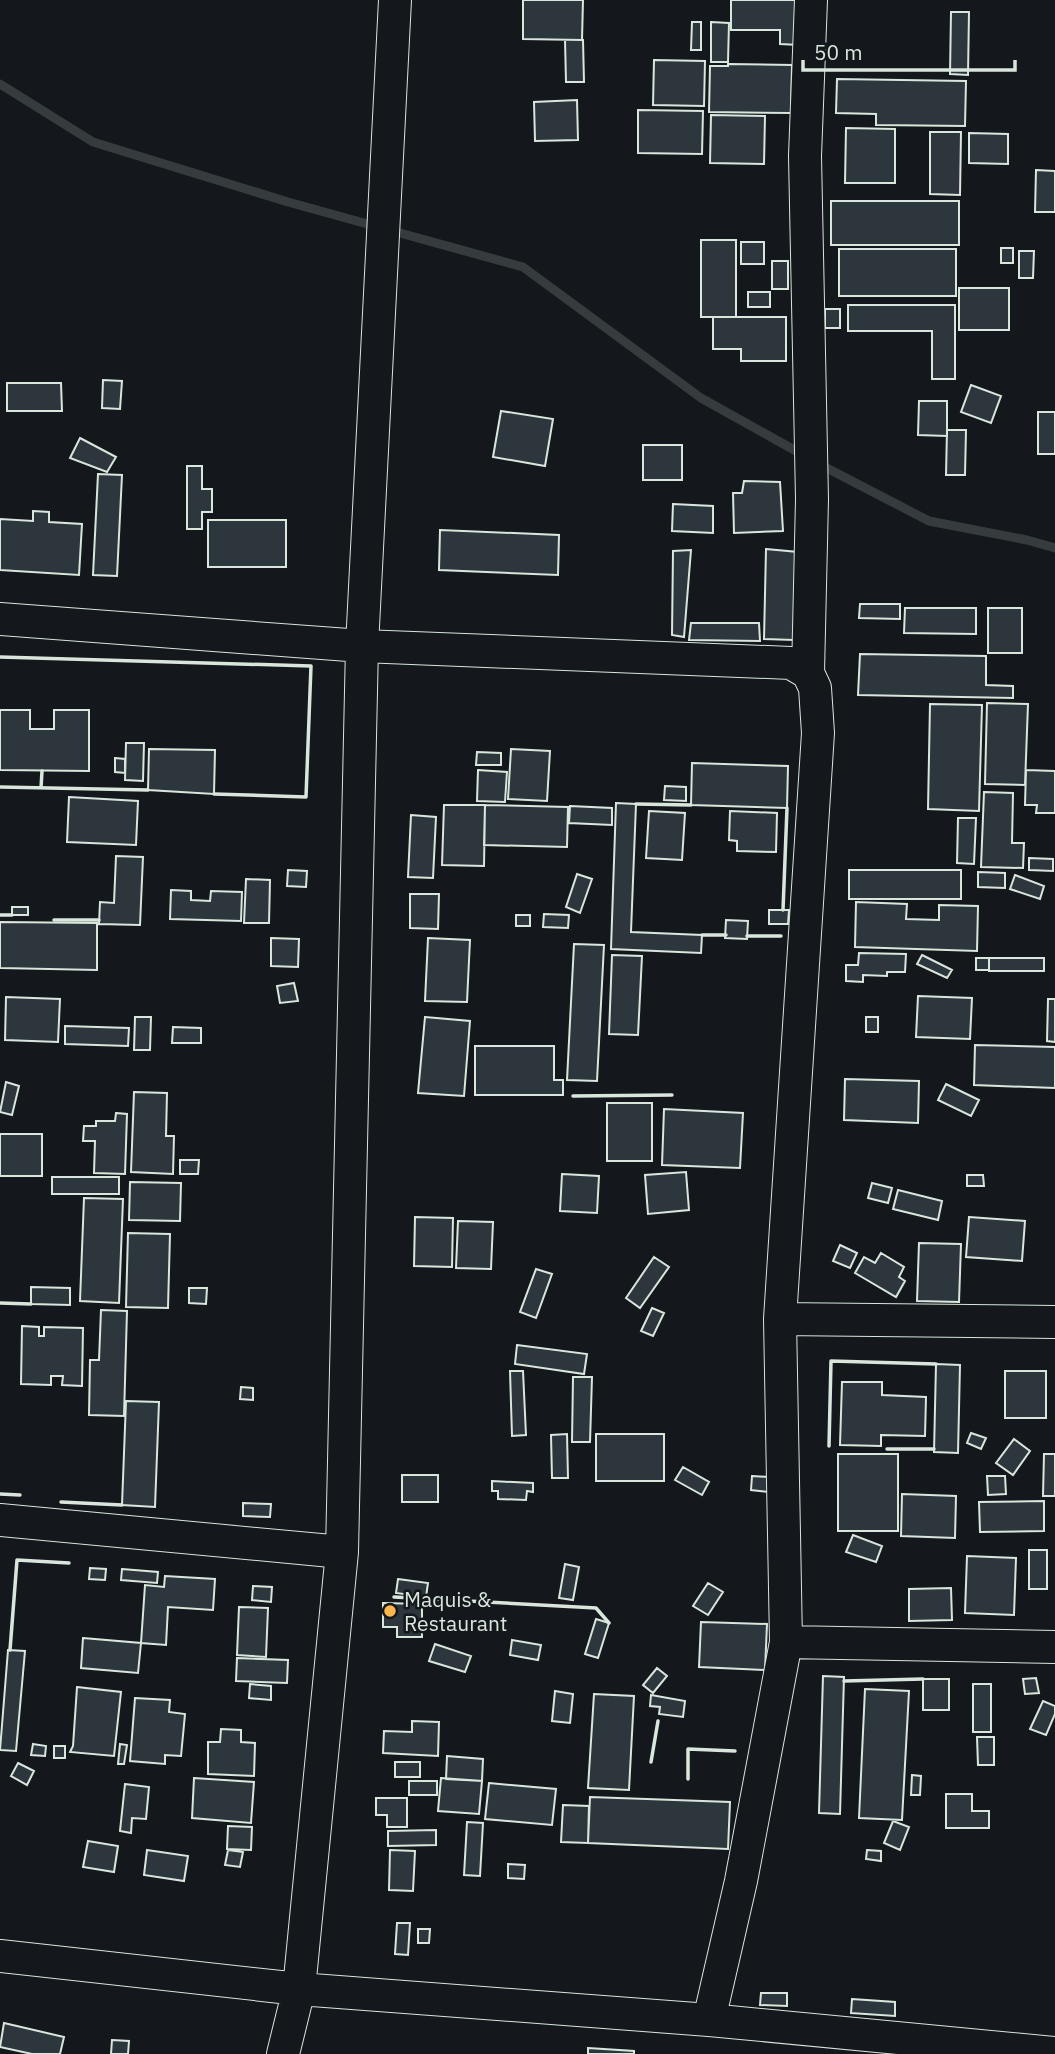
<svg xmlns="http://www.w3.org/2000/svg" width="1055" height="2054" font-family="'IBM Plex Sans',sans-serif">
<rect width="100%" height="100%" fill="#14181c"/>
<g fill="none" stroke-linecap="round" stroke-linejoin="round">
<path stroke="#363b3e" stroke-width="9" d="M0,84L93,142L288,202L523,267L701,398L805,456
M817,463L929,521L1027,540L1055,548"/>
</g>
<path fill="#2c363c" stroke="#d8e6dc" stroke-width="2" d="M523,0H583L582,40L523,39Z
M731,0H800L799,45L780,44V30H731Z
M951,12H969L968,75L950,74Z
M692,22H701V50H691Z
M711,22L729,23L728,62H711Z
M565,40H583L584,82H566Z
M654,60L705,61L704,106L653,105Z
M728,64L792,65L791,113L709,112L710,66H728Z
M837,79L966,81L965,126L876,125V114L836,113Z
M577,100L578,140L535,141L534,102Z
M638,110L703,111L702,154L638,153Z
M711,115L765,116L764,164L710,163Z
M846,128L895,129V183H845Z
M930,132H961L960,195L930,194Z
M969,133L1008,134V164L969,163Z
M1036,170L1055,171V212H1035Z
M831,201H959V245H831Z
M701,240H736V317H701Z
M741,242H764V264H741Z
M1001,248H1013V263H1001Z
M839,249H956V296H839Z
M1019,251H1034L1033,278H1019Z
M772,261H788V289H772Z
M959,288H1009V330H959Z
M748,292H770V307H748Z
M848,305H955V379H932V331H848Z
M825,309H840V328H825Z
M713,317H786V361H741V349H713Z
M103,380L122,381L120,409L102,408Z
M7,383H61L62,411H7Z
M971,385L1001,396L991,423L961,412Z
M919,401H947V436L918,435Z
M501,411L553,419L545,466L493,457Z
M1038,412H1055V454H1038Z
M947,430H966L965,475H946Z
M80,438L116,457L107,472L70,458Z
M643,445H682V480H643Z
M187,466H202V489H212V512H202V529H187Z
M98,474L122,475L117,576L93,575Z
M744,481L780,482L783,531L734,533L733,493H742Z
M673,504L713,506V533L672,531Z
M33,511L49,512V522L82,524L79,575L0,570V519L33,521Z
M208,520H286V567H208Z
M440,530L559,535L558,575L439,570Z
M766,549L798,552L794,640L764,639Z
M691,550L684,637L672,635L673,551Z
M860,604H900V619L859,618Z
M905,608H976V634L904,633Z
M988,608H1022V653H988Z
M691,623H759L760,641L689,640Z
M860,654L986,656V685L1013,686V698L858,695Z
M987,703L1028,704L1025,785L985,784Z
M930,704L982,705L979,811L928,809Z
M0,710H30V729H54V710H89V771L0,770Z
M126,743H144L143,781L125,780Z
M149,749L215,750L214,794L148,790Z
M511,749L550,751L547,801L508,799Z
M477,752L501,753V765H476Z
M115,758L125,759V773L115,772Z
M692,763L788,766L787,808L691,805Z
M478,770L507,772L505,802L477,801Z
M1026,770L1055,771V813H1036L1037,805H1025Z
M665,786L686,787V801L664,800Z
M984,792L1013,793L1012,843H1024L1023,868L981,867Z
M69,797L138,801L136,845L67,842Z
M616,803L636,804L631,932L702,935L701,953L611,949Z
M444,805H485L484,866L442,865Z
M485,805L568,807L567,847L484,845Z
M570,806L612,808V825L569,823Z
M649,811L685,813L682,860L646,858Z
M730,811L777,813L776,852L737,851V841L729,840Z
M411,815L436,817L433,878L408,877Z
M958,818H976L974,864L957,863Z
M116,856L143,857L140,925L99,924L100,902L114,903Z
M1029,858L1053,859V871L1029,870Z
M288,870L307,871L306,887L287,886Z
M849,870H961V899H849Z
M978,872L1005,873V888L978,887Z
M577,874L592,879L580,913L566,907Z
M1015,875L1044,886L1040,899L1010,889Z
M246,879L270,880L269,923H244Z
M171,890L191,891V900L210,901L211,891L242,892L241,921L170,919Z
M410,894H439L438,929L410,928Z
M856,902L907,904L906,919L939,920V905L978,906L977,951L855,947Z
M12,907H28V915H12Z
M769,910H789L788,924H769Z
M544,914L569,915L568,928L543,927Z
M516,915H530V926H516Z
M726,920L748,921L747,939L725,938Z
M0,922L97,923V970L0,968Z
M271,938L299,939L298,967L271,966Z
M428,938L470,940L467,1002L425,1001Z
M574,944L604,945L597,1081L567,1080Z
M859,953L906,954L905,972H887V976L863,975V982L846,981V965H858Z
M612,955L642,956L638,1035L609,1034Z
M922,955L952,970L947,978L917,964Z
M976,958H989V970H976Z
M989,958H1044V971H989Z
M294,983L298,1001L280,1003L277,986Z
M918,996L972,998L970,1039L916,1037Z
M6,997L60,999L58,1042L5,1040Z
M1048,999H1055V1042L1047,1041Z
M135,1017H151L150,1050H134Z
M425,1017L470,1021L464,1096L418,1093Z
M866,1017H878V1032H866Z
M65,1026L129,1028L128,1046L65,1044Z
M173,1027L201,1028V1043H172Z
M975,1045L1055,1047V1088L974,1085Z
M475,1046H554V1080H563V1095H475Z
M845,1079L919,1081L918,1123L844,1120Z
M6,1082L19,1086L12,1115L0,1112Z
M946,1084L979,1100L971,1116L938,1100Z
M134,1092L167,1093L166,1136H174L173,1174L131,1172Z
M607,1103H652V1161H607Z
M664,1109L743,1113L740,1168L662,1165Z
M116,1113L127,1114L125,1174L94,1173L95,1141H83L84,1126H96V1121H115Z
M0,1134H42V1176H0Z
M180,1160H199L198,1174H180Z
M686,1172L689,1210L648,1214L645,1175Z
M562,1174L599,1176L597,1213L560,1211Z
M967,1175H983L984,1186H967Z
M52,1177H119V1194H52Z
M130,1182L181,1183L180,1221L129,1220Z
M872,1183L892,1188L888,1203L868,1198Z
M898,1190L942,1201L938,1220L893,1209Z
M84,1198L123,1199L119,1303L80,1301Z
M415,1217L453,1218L452,1267L414,1266Z
M969,1217L1025,1221L1022,1261L966,1257Z
M458,1221L493,1222L491,1269L456,1268Z
M128,1233L170,1234L168,1308L126,1307Z
M919,1243L961,1244L959,1302L917,1301Z
M840,1245L857,1253L850,1268L833,1261Z
M881,1253L904,1267L899,1277L905,1281L896,1297L855,1273L864,1257L875,1263Z
M654,1257L669,1267L640,1308L626,1298Z
M536,1269L552,1274L536,1318L520,1312Z
M31,1287L70,1288V1305L31,1304Z
M189,1288H207L206,1304L189,1303Z
M652,1308L664,1313L653,1336L641,1331Z
M101,1310L127,1311L124,1416L89,1415L90,1360H99Z
M22,1326L39,1327V1336H44V1327L83,1328L82,1386L62,1385L63,1376H51V1385L21,1384Z
M517,1345L587,1354L584,1374L515,1364Z
M936,1364L960,1365L958,1453L934,1452Z
M510,1371H523L526,1435L512,1436Z
M1005,1371H1046V1418H1005Z
M573,1377H592L590,1442H572Z
M842,1382H882V1395L926,1397L925,1436L881,1435V1446L840,1445Z
M241,1387L253,1388V1400L240,1399Z
M126,1401L159,1402L155,1507L122,1505Z
M971,1433L986,1438L981,1449L967,1443Z
M567,1434L568,1478H552L551,1435Z
M596,1434H664V1481H596Z
M1014,1439L1030,1451L1013,1475L996,1463Z
M838,1454H898V1531H838Z
M1044,1454H1055V1496H1043Z
M683,1467L709,1482L702,1495L675,1480Z
M402,1475H438V1502H402Z
M752,1476L769,1477L768,1492L751,1490Z
M987,1476H1005L1006,1494L988,1495Z
M492,1481L533,1483V1492L527,1491L526,1500L498,1499V1491H492Z
M902,1494L956,1496L955,1538L901,1536Z
M1044,1501V1531L980,1532L979,1502Z
M243,1503L271,1504L270,1517L243,1516Z
M853,1535L882,1546L876,1562L846,1552Z
M1029,1550H1047V1589H1029Z
M967,1556L1016,1558L1014,1615L965,1613Z
M565,1564L579,1567L573,1600L559,1598Z
M90,1568L106,1569L105,1580L89,1579Z
M122,1569L158,1572L157,1583L121,1580Z
M165,1576L215,1579L213,1610L168,1607L166,1645L141,1643L145,1585L164,1587Z
M398,1579L428,1583L426,1597L396,1593Z
M708,1583L723,1592L708,1615L693,1606Z
M253,1586L272,1587L271,1602L252,1600Z
M951,1588L952,1620L909,1621V1589Z
M383,1603L422,1604V1637H397V1627H383Z
M239,1607L268,1608L266,1657L237,1655Z
M596,1619L609,1623L598,1658L585,1654Z
M701,1622L767,1624L765,1670L699,1667Z
M83,1638L141,1643L138,1673L81,1668Z
M512,1640L541,1645L538,1660L510,1655Z
M435,1644L471,1656L465,1672L429,1661Z
M8,1650L25,1651L16,1751L0,1750Z
M237,1658L288,1660L287,1683L236,1681Z
M657,1668L667,1676L653,1693L643,1685Z
M823,1676L844,1677L840,1814L819,1813Z
M1036,1678L1039,1693L1025,1694L1023,1679Z
M923,1679H949V1710H923Z
M250,1684L271,1686V1700L249,1698Z
M973,1684H991V1732H973Z
M77,1687L121,1692L114,1756L70,1752L73,1746Z
M865,1689L909,1691L902,1820L859,1818Z
M555,1691L573,1694L570,1723L552,1721Z
M594,1694L634,1696L629,1790L588,1788Z
M651,1695L685,1701L683,1717L659,1714L660,1707L650,1706Z
M135,1698L170,1700L169,1712L185,1714L181,1756L165,1755V1764L130,1761Z
M1043,1701L1055,1706V1714L1046,1735L1030,1729Z
M412,1721L439,1722L438,1756L383,1753L384,1731L412,1732Z
M221,1729L241,1730V1742L255,1743L254,1776L208,1774V1742H220Z
M977,1737H994V1765H978Z
M33,1744L46,1746L45,1756L31,1755Z
M120,1744L127,1745L124,1764H118Z
M54,1746H65V1758H54Z
M447,1756L483,1759L482,1781L446,1779Z
M395,1762H420V1777H395Z
M18,1763L34,1771L27,1785L11,1776Z
M912,1775L921,1776L920,1795H911Z
M194,1778L254,1782L251,1823L192,1818Z
M441,1778L482,1781L479,1814L438,1811Z
M409,1781H437V1795H409Z
M489,1783L556,1789L552,1825L485,1819Z
M125,1784L149,1787L146,1819L132,1818L131,1833L120,1831Z
M946,1794H972V1811H989V1828H946Z
M590,1797L730,1802L728,1849L588,1843Z
M376,1798H407V1827H387V1815H376Z
M563,1805L589,1806L588,1843L561,1842Z
M893,1821L909,1827L900,1850L884,1843Z
M467,1822L483,1823L480,1876L464,1875Z
M228,1826L252,1827L251,1850L227,1849Z
M436,1830V1845L388,1846V1831Z
M88,1841L118,1846L114,1872L83,1867Z
M147,1850L188,1856L184,1881L144,1875Z
M228,1850L243,1852L240,1867L225,1865Z
M390,1850L415,1851L413,1891L389,1890Z
M867,1850L881,1851V1861L866,1859Z
M508,1864L525,1865L524,1879L508,1878Z
M397,1923H410L408,1955L395,1954Z
M418,1929H430L429,1943H418Z
M761,1993H787V2006L760,2005Z
M852,1999L895,2002V2016L851,2013Z
M4,2023L64,2037L60,2054H32L0,2047Z
M112,2040L129,2041L128,2054H111Z
M588,2048L634,2051V2054H588Z"/>
<g fill="none" stroke-linecap="round" stroke-linejoin="round">
<defs>
<path id="minor" d="M0,619L362,646L791,663L808,673L815,688L818,733L780,1319L786,1642L741,1881L709,2020
M808,673L812,499L805,156L811,0
M780,1319L1055,1322
M0,1520L342,1552
M786,1642L1055,1647
M0,1956L299,1989L709,2020L1055,2053
M283,2054L299,1989L342,1552L362,646L395,0"/>
</defs>
<use href="#minor" stroke="#d8e6dc" stroke-width="34"/>
<use href="#minor" stroke="#14181c" stroke-width="32"/>
<path stroke="#d8e6dc" stroke-width="3.5" d="M0,657L311,666L306,797L214,794
M0,787L148,790
M41,788L42,771
M636,804L691,805
M783,910L787,808
M0,915H12
M54,920H99
M702,935H726
M747,936H781
M573,1096L672,1095
M0,1303L31,1304
M829,1446L831,1361L936,1364
M887,1449H934
M0,1494L20,1495
M61,1502L122,1505
M394,1597L596,1608L609,1623
M10,1650L17,1560L69,1563
M844,1681L923,1679
M651,1762L658,1721
M688,1779V1749L735,1751"/>
</g>
<circle fill="#ffb74d" stroke="#14181c" stroke-width="2.5" cx="390" cy="1611" r="7"/>
<g text-anchor="middle" dominant-baseline="central" stroke-width="5" stroke-linejoin="round" paint-order="stroke">
<g font-size="21" fill="#d8e6dc" stroke="#14181c" text-anchor="start">
<text x="404" y="1599">Maquis &amp;<tspan x="404" dy="24">Restaurant</tspan></text>
</g>
</g>
<path d="M803 60v10h212v-10" fill="none" stroke="#d8e6dc" stroke-width="3.5"/>
<text x="814" y="60" font-size="21" fill="#d8e6dc" stroke="#14181c" stroke-width="5" paint-order="stroke">50 m</text>
</svg>
